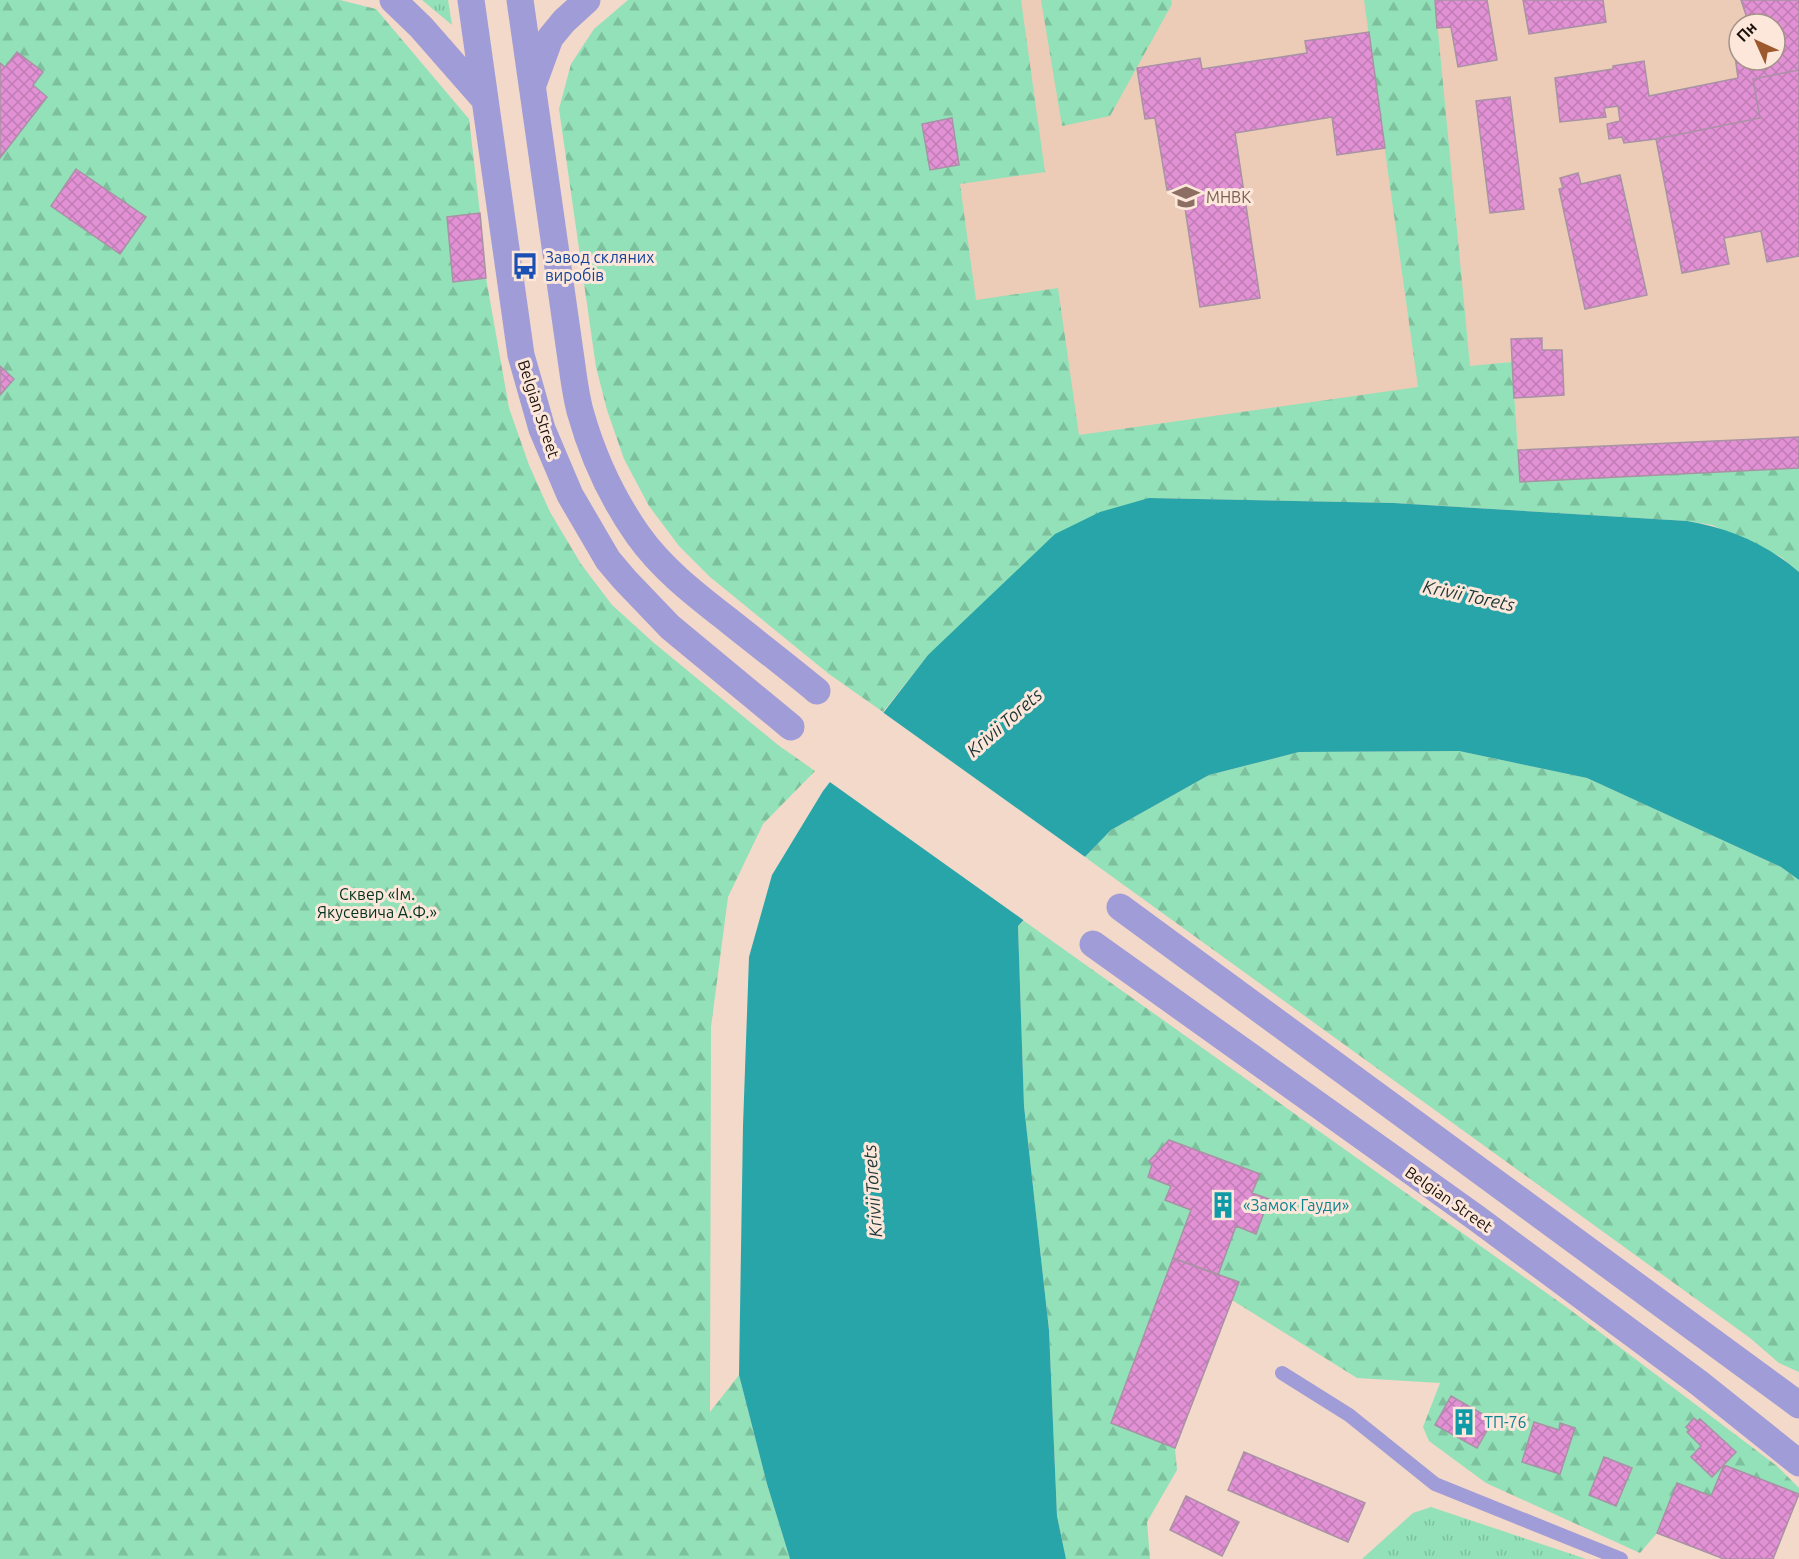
<svg xmlns="http://www.w3.org/2000/svg" width="1799" height="1559" font-family="Ubuntu,sans-serif">
<defs>
<pattern id="grass-tufts" width="24" height="20" patternUnits="userSpaceOnUse" patternTransform="scale(1.5)"><rect width="24" height="20" fill="#92e1b8"/><path d="M3 7l-1-3M5 7V3M7 7l1-3M15 17l-1-3M17 17v-4M19 17l1-3" fill="none" stroke="#7dc09d"/></pattern>
<pattern id="forest-firs" width="22" height="20" patternUnits="userSpaceOnUse" patternTransform="scale(1.5)"><rect width="22" height="20" fill="#92e1b8"/><path d="M5 1l3.5 6h-7zM16 11l3.5 6h-7z" fill="#7dc09d"/></pattern>
<pattern id="building-cross-hatch" width="8" height="8" patternUnits="userSpaceOnUse" patternTransform="scale(1.5)"><rect width="8" height="8" fill="#e191d4"/><path d="M0 0l8 8M0 8l8-8" fill="none" stroke="#c07cb5"/></pattern>
</defs>
<rect width="100%" height="100%" fill="#f2d9c9"/>
<path fill="#ecccb7" fill-rule="evenodd" d="M892,0H1799V468L1520,482L1512,362L1490,365L1498,442L957,499ZM1739,24H1775V60H1739Z"/>
<path fill="url(#grass-tufts)" d="M422,0H448L452,25Z
M1431,1507L1586,1559H1362L1413,1513Z"/>
<path fill="url(#forest-firs)" fill-rule="evenodd" d="M0,0H340L376,9L469,119L480,213L447,217L453,281L486,278L509,408L529,465L550,512L581,564L612,605L654,643L778,745L815,771L763,824L728,897L711,1027L710,1412L739,1375L767,1484L790,1559H0Z
M628,0H1021L1045,172L960,184L976,300L1058,288L1079,435L1418,387L1364,0H1435L1470,366L1512,362L1520,482L1799,468V572L1781,557L1712,525L1687,521L1395,503L1149,498L928,655L883,712L829,674L710,577L679,546L649,506L624,459L607,410L596,367L559,109L571,64L594,29Z
M1041,0H1171L1172,4L1110,116L1062,126Z
M1459,751L1587,778L1781,867L1799,880V1372L1779,1363L1750,1338L1085,857L1111,830L1209,775L1299,752Z
M1024,921L1569,1309L1777,1466L1799,1488V1494L1724,1465L1711,1496L1657,1533L1640,1553L1486,1483L1429,1441L1423,1427L1440,1383L1357,1378L1232,1300L1218,1275L1236,1226L1256,1234L1268,1199L1252,1193L1259,1174L1169,1140L1149,1161L1152,1165L1148,1177L1171,1186L1166,1201L1191,1210L1111,1422L1175,1448L1177,1470L1147,1522L1150,1559H1066L1057,1516L1049,1330L1024,1106L1018,926ZM1694,1418L1697,1421L1700,1419L1735,1452L1712,1477L1691,1457L1701,1446L1687,1433L1689,1430L1686,1426ZM1493,1420L1477,1448L1435,1425ZM1534,1422L1559,1430L1561,1424L1575,1429L1560,1474L1522,1462ZM1604,1457L1632,1469L1615,1506L1589,1495Z"/>
<path fill="#28a5a9" d="M1149,498L1394,503L1687,521C1730,528 1766,544 1799,572V880L1781,867L1587,778L1459,751L1299,752L1209,775L1111,830L1018,926L1024,1106L1049,1330L1057,1516L1066,1559H790L767,1484L739,1375L743,1126L749,957L772,875L823,791L928,655L1055,534L1100,512Z"/>
<path fill="#f2d9c9" d="M881,711L1088,859L1026,922L827,780Z"/>
<path fill="url(#building-cross-hatch)" stroke="#a892a4" stroke-width="1.5" d="M1435,0H1487L1497,60L1458,67L1451,27L1437,28Z
M1523,0H1603L1606,22L1529,34Z
M1741,0H1799V70L1753,79L1760,118L1656,139L1624,143L1622,137L1609,139L1607,124L1620,121L1618,106L1604,108L1606,117L1560,122L1555,78L1613,69V66L1644,61L1649,96L1738,78L1734,49L1739,47V60H1775V24H1749Z
M1369,32L1385,148L1337,155L1332,117L1235,133L1260,298L1200,307L1182,188L1167,190L1155,118L1145,119L1137,68L1200,58L1202,69L1307,53L1305,41Z
M17,52L43,72L33,85L47,97L0,158V63L5,67Z
M1799,70V256L1767,262L1761,231L1724,238L1729,264L1682,273L1656,139L1760,118L1753,79Z
M1510,97L1524,209L1490,213L1476,101Z
M952,118L959,165L930,170L922,124Z
M76,169L146,217L120,254L51,206Z
M1578,173L1581,184L1620,175L1647,295L1585,309L1559,189L1563,188L1560,178Z
M480,213L486,278L453,282L447,217Z
M1542,338V350H1562L1564,395L1514,398L1511,339Z
M0,366L14,379L0,395Z
M1799,437V468L1520,482L1518,450Z
M1169,1140L1260,1174L1252,1193L1269,1199L1256,1234L1236,1226L1218,1275L1173,1258L1191,1210L1165,1200L1171,1186L1148,1177L1152,1165L1149,1161Z
M1173,1258L1239,1282L1175,1448L1111,1423Z
M1451,1396L1493,1420L1477,1448L1435,1425Z
M1694,1418L1697,1421L1700,1419L1736,1452L1712,1477L1691,1457L1701,1446L1687,1432L1689,1430L1686,1427Z
M1534,1422L1559,1430L1560,1423L1575,1428L1560,1474L1522,1462Z
M1244,1452L1365,1503L1348,1542L1228,1490Z
M1604,1457L1632,1468L1616,1506L1589,1495Z
M1724,1465L1799,1494L1773,1559H1724L1657,1533L1677,1483L1711,1496Z
M1186,1496L1239,1522L1222,1556L1170,1530Z"/>
<g fill="none" stroke-linecap="round" stroke-linejoin="round">
<path stroke="#a09cd7" stroke-width="14" d="M1282,1373L1349,1415L1435,1484L1621,1559"/>
<path stroke="#a09cd7" stroke-width="27" d="M393,0L421,27L485,100
M471,0L521,355L542,429L570,495L608,560L625,580L670,627L791,727
M520,0L570,352C573,372 575,392 580,411C592,454 612,498 638,535C662,569 696,595 728,620C758,644 788,667 817,691
M534,82L550,38L564,21L587,0
M1120,907L1799,1405
M1093,944L1475,1217L1699,1383L1799,1463"/>
</g>
<defs>
<symbol id="university-bare" viewBox="-9 -9 18 18"><path d="M0-5L7-2L0 1L-7-2ZM-4 1L0 2.5L4 1V4Q0 6-4 4Z" fill="#8d6e63" stroke="#fce7da" stroke-width="2.5" paint-order="stroke"/></symbol>
<symbol id="bus-bare" viewBox="-9 -9 18 18"><path d="M-5-6H5V4H4V6H2V4H-2V6H-4V4H-5ZM-3.5-4V0h7V-4ZM-3.5 1.2v1.5H-2V1.2ZM2 1.2v1.5H3.5V1.2Z" fill="#1a4fb4" stroke="#fce7da" stroke-width="2.5" paint-order="stroke"/></symbol>
<symbol id="building-bare" viewBox="-9 -9 18 18"><path d="M-4-6H4V6H1V3H-1V6H-4ZM-2.5-4.3h1.7v1.8h-1.7ZM.8-4.3h1.7v1.8H.8ZM-2.5-1h1.7V.8h-1.7ZM.8-1h1.7V.8H.8Z" fill="#0f9aa8" stroke="#fce7da" stroke-width="2.5" paint-order="stroke"/></symbol>
</defs>
<g fill-rule="evenodd">
<use href="#university-bare" x="1167" y="178" width="38" height="38"/>
<use href="#bus-bare" x="506" y="247" width="38" height="38"/>
<use href="#building-bare" x="1204" y="1186" width="38" height="38"/>
<use href="#building-bare" x="1445" y="1403" width="38" height="38"/>
</g>
<g text-anchor="middle" dominant-baseline="central" stroke-width="6" stroke-linejoin="round" paint-order="stroke">
<g font-size="16" fill="#785e54" stroke="#fce7da" text-anchor="start">
<text x="1206" y="197">МНВК</text>
</g>
<g font-size="16" fill="#164399" stroke="#fce7da" text-anchor="start">
<text x="545" y="257">Завод скляних<tspan x="545" dy="18">виробів</tspan></text>
</g>
<g font-size="16" fill="#1b120c" stroke="#fce7da">
<text transform="translate(539 409) rotate(72)">Belgian Street</text>
<text transform="translate(1449 1199) rotate(35)">Belgian Street</text>
</g>
<g font-size="16" fill="#00331f" stroke="#fce7da">
<text x="377" y="894">Сквер «Ім.<tspan x="377" dy="18">Якусевича А.Ф.»</tspan></text>
</g>
<g font-size="16" fill="#0d838f" stroke="#fce7da" text-anchor="start">
<text x="1243" y="1205">«Замок Гауди»</text>
<text x="1484" y="1422">ТП-76</text>
</g>
<g font-size="18" font-style="italic" fill="#1b3536" stroke="#fce7da">
<text transform="translate(1469 595) rotate(12)">Krivii Torets</text>
<text transform="translate(1004 722) rotate(-41)">Krivii Torets</text>
<text transform="translate(872 1191) rotate(-94)">Krivii Torets</text>
</g>
</g>
<g transform="translate(1757 42) rotate(315)"><circle r="28" fill="#fce7da" stroke="#a29288" stroke-width="1.5"/>
<path d="M0-4.5L10 22L0 15L-10 22Z" fill="#9d582d"/>
<text y="-9" font-size="16" font-weight="bold" text-anchor="middle" fill="#1b120c">Пн</text>
</g>
</svg>
